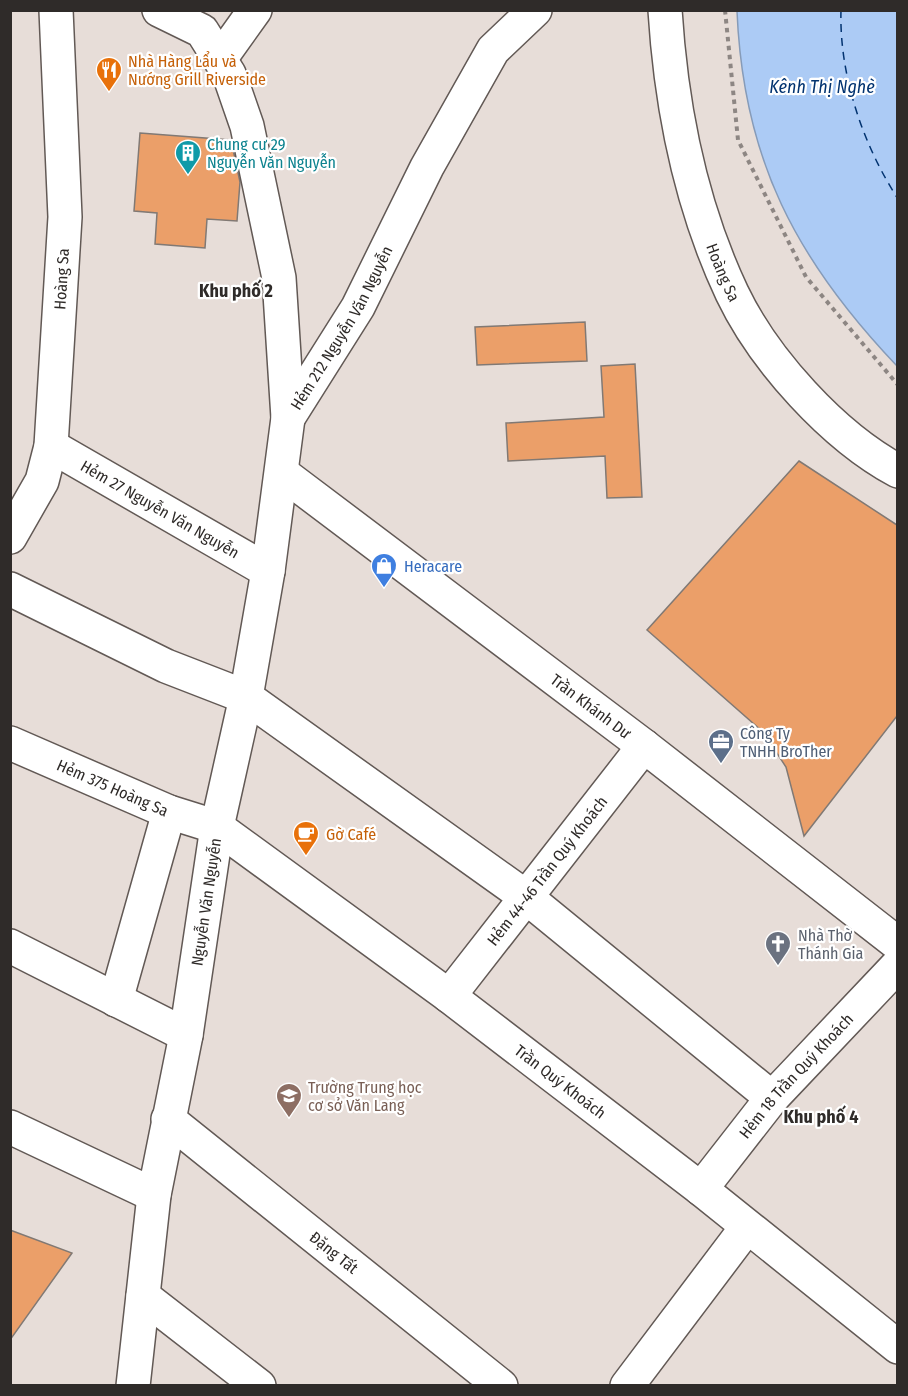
<svg xmlns="http://www.w3.org/2000/svg" width="908" height="1396" font-family="'Fira Sans Condensed',sans-serif">
<rect width="100%" height="100%" fill="#e7ddd8"/>
<path fill="#accbf5" stroke="#869bb8" stroke-width="1.5" d="M737,11H897V366C796,260 743,159 737,11Z"/>
<g fill="none" stroke-linecap="round" stroke-linejoin="round">
<path stroke="#023370" stroke-width="1.5" stroke-dasharray="8 6" stroke-linecap="butt" d="M841,10C839,75 863,145 898,199"/>
</g>
<path fill="#eb9f69" stroke="#817974" stroke-width="1.5" d="M140,133L231,140L240,182L237,221L207,219L205,248L155,244L157,213L134,211Z
M585,322L587,361L477,365L475,327Z
M635,364L642,497L607,498L605,456L508,461L506,423L604,417L601,366Z
M799,461L897,525V716L804,836L786,767L763,732L647,630Z
M10,1230L72,1253L10,1340Z"/>
<g fill="none" stroke-linecap="round" stroke-linejoin="round">
<defs>
<g id="minor">
<path id="s1" d="M665,10C671,106 691,206 732,293C764,360 833,436 898,471"/>
<path d="M220,59L255,10"/>
<path id="s2" d="M288,418L358,307L427,167L493,50L535,10"/>
<path id="s3" d="M51,446L268,571"/>
<path id="s4" d="M282,473L644,746L898,944"/>
<path id="s5" d="M10,537L42,481L51,446L65,217L56,10"/>
<path d="M10,589L166,666L246,697L526,897L772,1098"/>
<path id="s6" d="M10,743L169,812L217,827L449,996L701,1189L898,1347"/>
<path d="M10,946L186,1035"/>
<path id="s7" d="M449,996L644,746"/>
<path d="M116,1000L169,812"/>
<path id="s8" d="M168,1119L501,1386"/>
<path d="M10,1127L154,1195"/>
<path id="s9" d="M701,1189L772,1098L898,965"/>
<path d="M143,1296L259,1386"/>
<path id="s10" d="M133,1386L154,1195L186,1035L217,827L246,697L268,571L288,418L279,278L247,126L229,74L202,31L159,10"/>
<path d="M627,1386L747,1227"/>
</g>
</defs>
<use href="#minor" stroke="#625955" stroke-width="36"/>
<path stroke="#8d8683" stroke-width="4" stroke-dasharray="4.5 4.5" stroke-linecap="butt" d="M725,10L738,140L806,277L898,385"/>
<use href="#minor" stroke="#fff" stroke-width="33"/>
</g>
<defs>
<symbol id="restaurant-pin" viewBox="-11 -11 22 30"><path d="M0 17L-7.5 6A9.5 9.5 0 1 1 7.5 6Z" fill="#e8710a" stroke="#fff"/><path d="M-5-6h1v4h1v-4h1v4h1v-4h1v5L-1.5 .5V6h-2V.5L-5-1ZM5-6V6H3V1.5H1.5Q1.5-4 5-6Z" fill="#fff"/></symbol>
<symbol id="building-pin" viewBox="-11 -11 22 30"><path d="M0 17L-7.5 6A9.5 9.5 0 1 1 7.5 6Z" fill="#0f9aa8" stroke="#fff"/><path d="M-4-6H4V6H1V3H-1V6H-4ZM-2.5-4.3h1.7v1.8h-1.7ZM.8-4.3h1.7v1.8H.8ZM-2.5-1h1.7V.8h-1.7ZM.8-1h1.7V.8H.8Z" fill="#fff"/></symbol>
<symbol id="shop-pin" viewBox="-11 -11 22 30"><path d="M0 17L-7.5 6A9.5 9.5 0 1 1 7.5 6Z" fill="#3f7fe0" stroke="#fff"/><path d="M-5-2.5h2.3a2.7 3.5 0 0 1 5.4 0H5L5.5 6h-11ZM-1.5-2.5h3a1.5 2.3 0 0 0-3 0Z" fill="#fff"/></symbol>
<symbol id="office-pin" viewBox="-11 -11 22 30"><path d="M0 17L-7.5 6A9.5 9.5 0 1 1 7.5 6Z" fill="#5c6f8a" stroke="#fff"/><path d="M-6-3h4V-5.5h4V-3h4V5H-6ZM-1-4.5V-3h2v-1.5ZM-6 0V1H6V0Z" fill="#fff"/></symbol>
<symbol id="cafe-pin" viewBox="-11 -11 22 30"><path d="M0 17L-7.5 6A9.5 9.5 0 1 1 7.5 6Z" fill="#e8710a" stroke="#fff"/><path d="M-5.5-4.5H6V0H3Q3 3.5 0 3.5H-2.5Q-5.5 3.5-5.5 0ZM3-3.2v2h1.7v-2ZM-6 4.5H4V6H-6Z" fill="#fff"/></symbol>
<symbol id="church-pin" viewBox="-11 -11 22 30"><path d="M0 17L-7.5 6A9.5 9.5 0 1 1 7.5 6Z" fill="#6b7280" stroke="#fff"/><path d="M-1.2-6h2.4v3.5h3.3v2.4h-3.3V6h-2.4V-.1h-3.3v-2.4h3.3Z" fill="#fff"/></symbol>
<symbol id="school-pin" viewBox="-11 -11 22 30"><path d="M0 17L-7.5 6A9.5 9.5 0 1 1 7.5 6Z" fill="#8d6e63" stroke="#fff"/><path d="M0-5L7-2L0 1L-7-2ZM-4 1L0 2.5L4 1V4Q0 6-4 4Z" fill="#fff"/></symbol>
</defs>
<g fill-rule="evenodd">
<use href="#restaurant-pin" x="94" y="55" width="30" height="40"/>
<use href="#building-pin" x="173" y="138" width="30" height="40"/>
<use href="#shop-pin" x="369" y="551" width="30" height="40"/>
<use href="#office-pin" x="706" y="727" width="30" height="40"/>
<use href="#cafe-pin" x="291" y="819" width="30" height="40"/>
<use href="#church-pin" x="763" y="929" width="30" height="40"/>
<use href="#school-pin" x="274" y="1081" width="30" height="40"/>
</g>
<g text-anchor="middle" dominant-baseline="central" stroke-width="4.5" stroke-linejoin="round" paint-order="stroke">
<g font-size="16" fill="#c56008" stroke="#fff" text-anchor="start">
<text x="128" y="61">Nhà Hàng Lẩu và<tspan x="128" dy="18">Nướng Grill Riverside</tspan></text>
<text x="326" y="834">Gờ Café</text>
</g>
<g font-size="16" fill="#0d838f" stroke="#fff" text-anchor="start">
<text x="207" y="144">Chung cư 29<tspan x="207" dy="18">Nguyễn Văn Nguyễn</tspan></text>
</g>
<g font-size="16" fill="#2f2b29" stroke="#fff">
<text stroke="none"><textPath href="#s1" startOffset="270">Hoàng Sa</textPath></text>
<text stroke="none"><textPath href="#s5" startOffset="268">Hoàng Sa</textPath></text>
<text stroke="none"><textPath href="#s2" startOffset="105">Hẻm 212 Nguyễn Văn Nguyễn</textPath></text>
<text stroke="none"><textPath href="#s3" startOffset="126">Hẻm 27 Nguyễn Văn Nguyễn</textPath></text>
<text stroke="none"><textPath href="#s4" startOffset="387">Trần Khánh Dư</textPath></text>
<text stroke="none"><textPath href="#s6" startOffset="112">Hẻm 375 Hoàng Sa</textPath></text>
<text stroke="none"><textPath href="#s7" startOffset="159">Hẻm 44-46 Trần Quý Khoách</textPath></text>
<text stroke="none"><textPath href="#s10" startOffset="490">Nguyễn Văn Nguyễn</textPath></text>
<text stroke="none"><textPath href="#s9" startOffset="148">Hẻm 18 Trần Quý Khoách</textPath></text>
<text stroke="none"><textPath href="#s6" startOffset="651">Trần Quý Khoách</textPath></text>
<text stroke="none"><textPath href="#s8" startOffset="213">Ðặng Tất</textPath></text>
</g>
<g font-size="16" fill="#366cbe" stroke="#fff" text-anchor="start">
<text x="404" y="566">Heracare</text>
</g>
<g font-size="16" fill="#4e5e75" stroke="#fff" text-anchor="start">
<text x="740" y="733">Công Ty<tspan x="740" dy="18">TNHH BroTher</tspan></text>
</g>
<g font-size="16" fill="#5b616d" stroke="#fff" text-anchor="start">
<text x="798" y="935">Nhà Thờ<tspan x="798" dy="18">Thánh Gia</tspan></text>
</g>
<g font-size="16" fill="#785e54" stroke="#fff" text-anchor="start">
<text x="308" y="1087">Trường Trung học<tspan x="308" dy="18">cơ sở Văn Lang</tspan></text>
</g>
<g font-size="18" font-style="italic" fill="#023370" stroke="#fff">
<text x="822" y="87">Kênh Thị Nghè</text>
</g>
<g font-size="18" font-weight="bold" fill="#2f2b29" stroke="#fff">
<text x="236" y="291">Khu phố 2</text>
<text x="821" y="1117">Khu phố 4</text>
</g>
</g>
<rect width="908" height="1396" fill="none" stroke="#2f2b29" stroke-width="24"/>
</svg>
